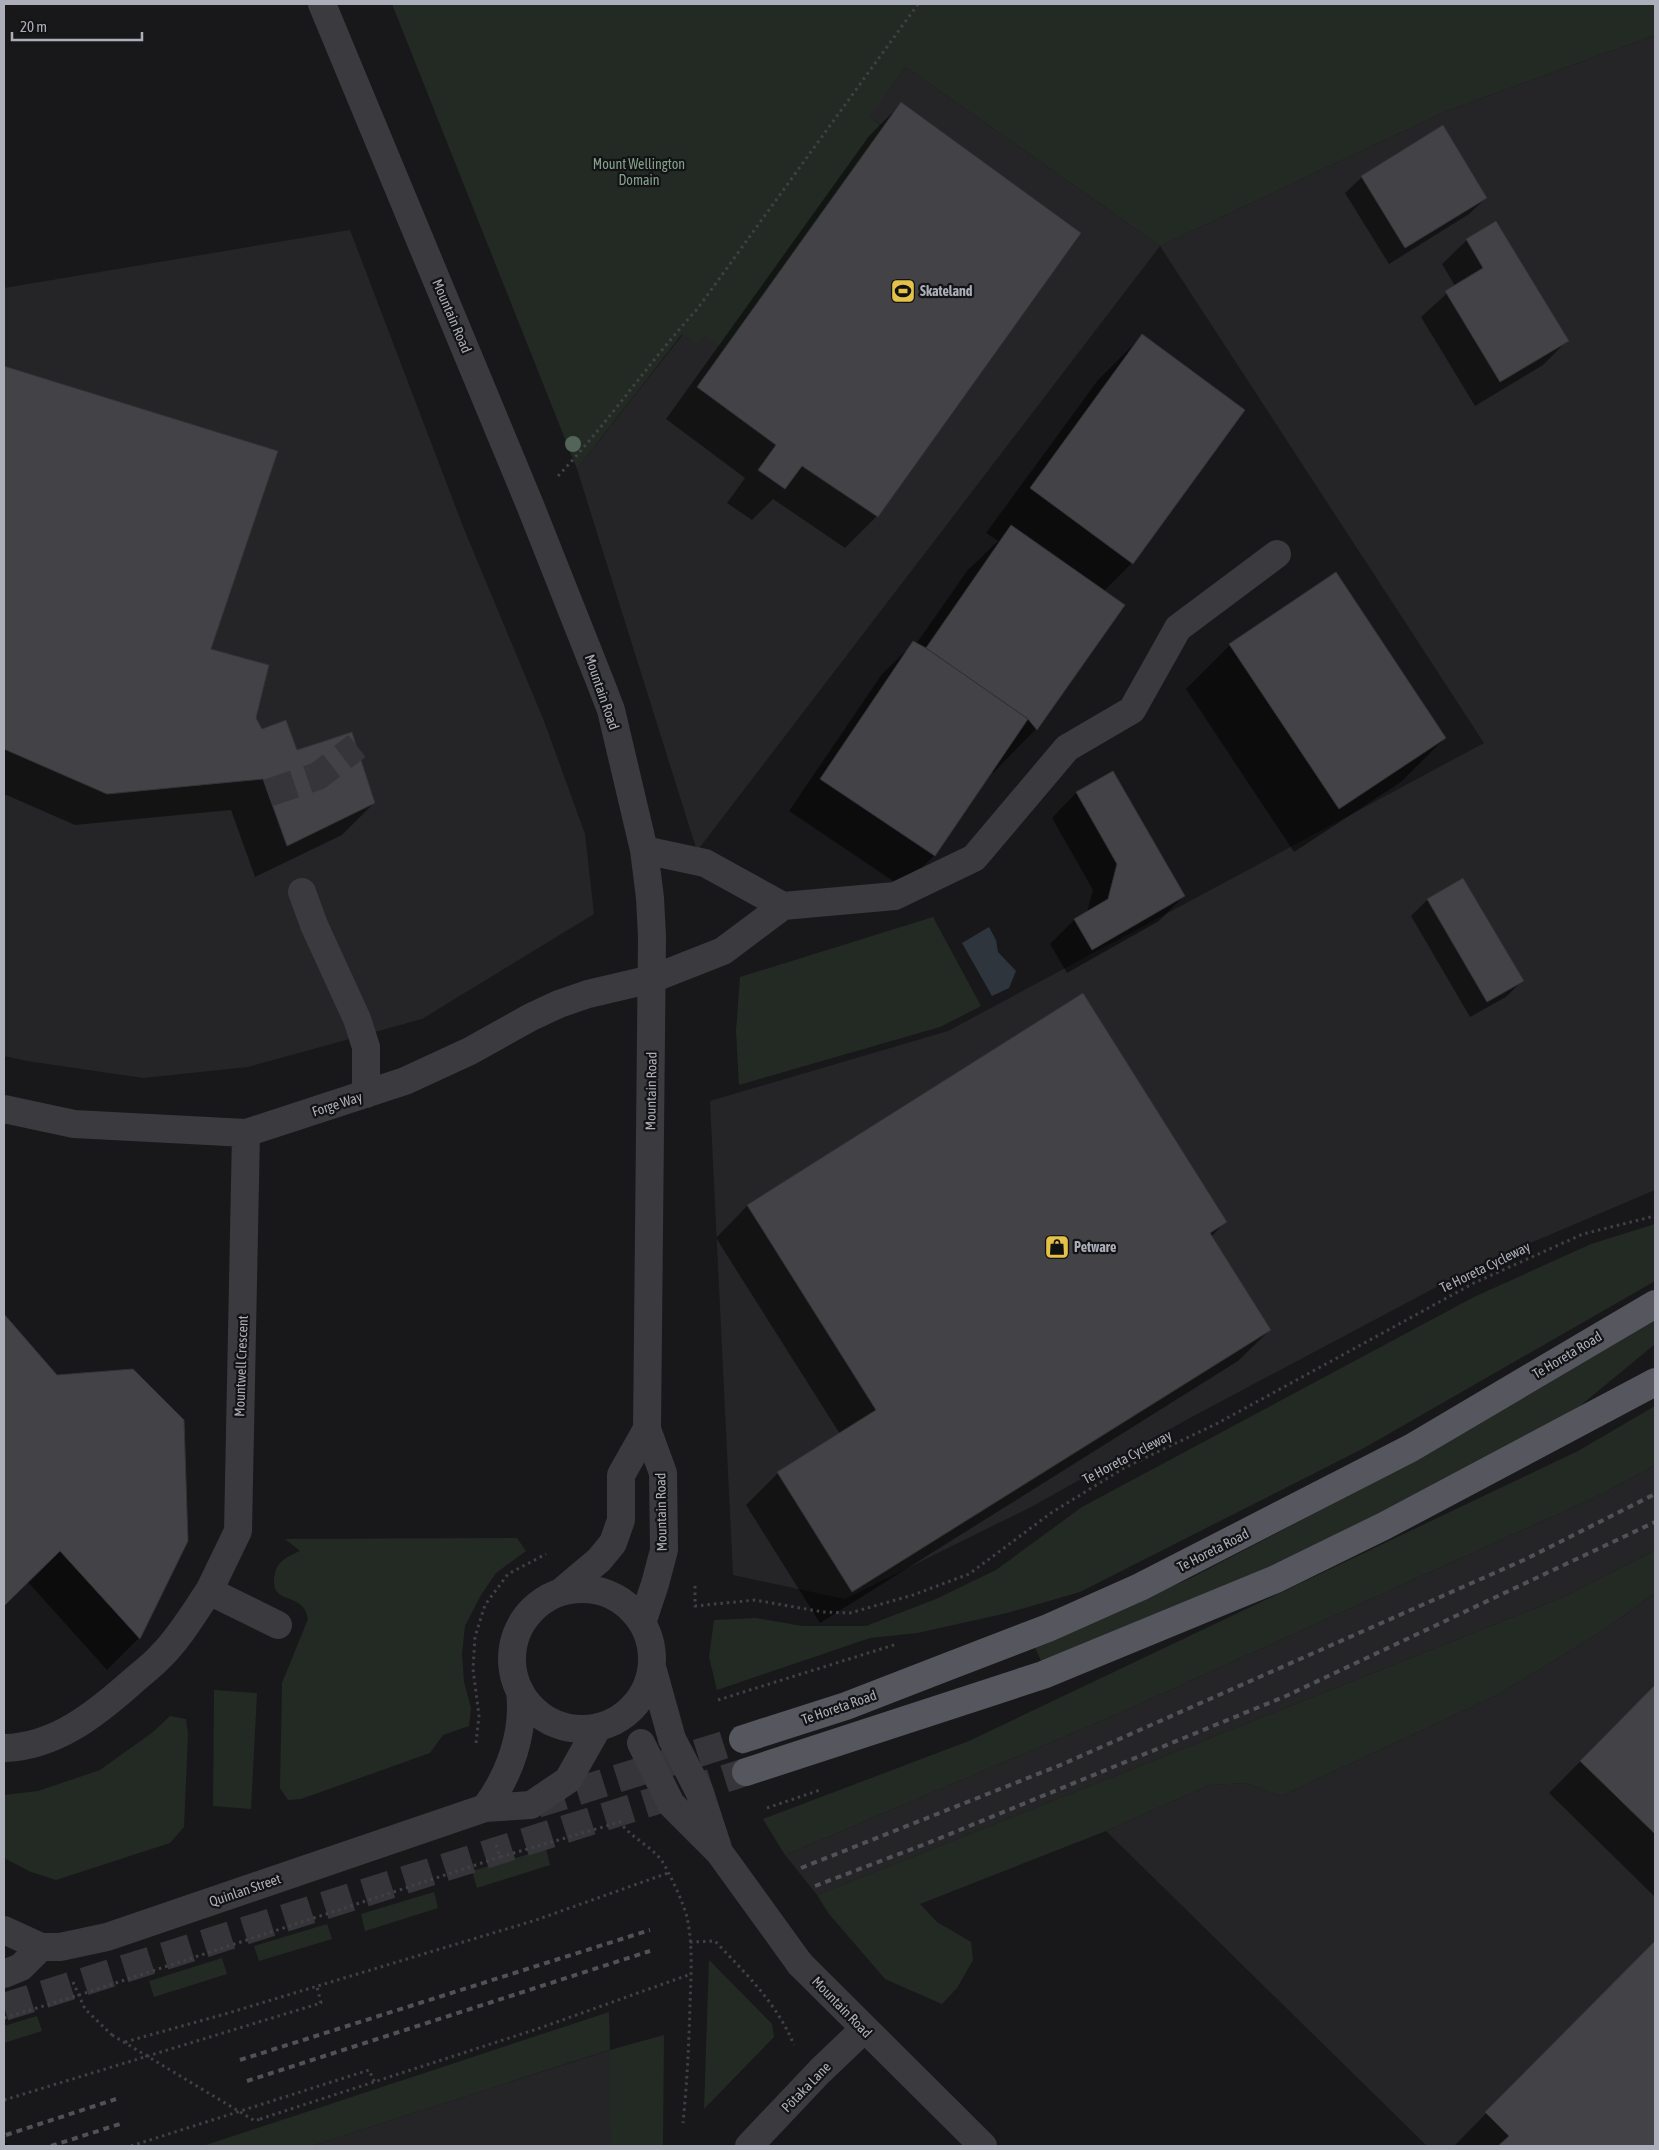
<svg xmlns="http://www.w3.org/2000/svg" width="1659" height="2150" font-family="'Asap Condensed',sans-serif">
<rect width="100%" height="100%" fill="#18181a"/>
<path fill="#252427" d="M1655,35V1190L1472,1268L1188,1419L1033,1506L845,1599L733,1575L710,1101L948,1031L1484,743L1160,246L697,851L577,469L683,334L704,336L724,348L883,126L868,117L906,67L1160,246L1444,112Z
M350,230L464,529L544,721L585,834L594,914L422,1019L248,1067L143,1078L27,1061L4,1056V288Z
M1655,1465V1550L1566,1596L817,1895L785,1855L1124,1711L1602,1494Z
M1655,1593V2146H1427L1106,1831L1209,1785L1246,1783L1281,1796L1499,1694L1602,1631Z
M610,2050V2146H311Z"/>
<path fill="#232a24" d="M392,4H1655V35L1444,112L1160,246L906,67L869,117L883,127L724,349L704,336L695,344L682,334L577,469Z
M933,917L981,1006L940,1027L739,1085L736,1031L740,977Z
M1655,1224V1281L1364,1448L1080,1592L1007,1613L917,1633L870,1638L717,1690L709,1657L714,1620L756,1618L802,1626H866L936,1599L996,1570L1082,1507L1474,1297L1591,1244Z
M1655,1319V1344L1575,1410L1379,1518L1185,1604L1041,1661L1034,1645L1189,1579L1369,1485Z
M1655,1406V1465L1602,1494L1124,1711L785,1855L763,1819L969,1741L1578,1451Z
M517,1538L526,1551L496,1573L481,1595L465,1626L462,1653L464,1682L471,1708L469,1726L443,1735L430,1753L301,1799L288,1800L280,1788L282,1683L308,1619C307,1616 306,1611 304,1608C291,1593 269,1602 275,1573C278,1560 289,1556 300,1551L285,1539Z
M1655,1550V1593L1602,1631L1499,1694L1281,1796L1246,1783L1209,1785L1106,1831L920,1904L937,1922L971,1942L973,1960L957,1988L942,2004L885,1979L829,1914L817,1895L1566,1596Z
M214,1690L257,1693L251,1809L213,1806Z
M170,1716L186,1719L188,1734L184,1827L170,1843L56,1880L31,1872L6,1859L4,1856V1795L38,1791L100,1770L153,1732Z
M546,1849L550,1865L477,1888L472,1871Z
M434,1892L438,1908L365,1931L361,1914Z
M327,1924L332,1939L259,1961L254,1946Z
M222,1958L227,1974L154,1997L149,1981Z
M709,1960L772,2024L774,2037L704,2109Z
M609,2012L610,2050L664,2035L663,2146H610L609,2050L311,2146H203Z
M37,2016L42,2031L4,2043V2026Z"/>
<path fill="#2f353d" d="M989,927L996,940L998,952L1016,971L1009,988L992,996L962,943Z"/>
<path fill="#0007" d="M901,104L877,516L845,548L773,499L752,520L727,503L745,478L666,419L869,136Z
M1362,177L1486,198L1469,214L1389,264L1345,193Z
M1467,240L1568,340L1543,365L1475,406L1421,317L1455,286L1442,264Z
M1142,336L1132,563L1104,591L1036,729L993,773L991,771L934,856L902,887L789,811L882,674L914,643L916,644L967,571L998,541L986,533L1098,380Z
M4,368L276,451L209,650L261,730L297,751L374,803L342,835L255,877L231,810L75,825L4,794Z
M1230,645L1445,738L1401,782L1294,852L1186,689Z
M1113,773L1184,896L1159,921L1067,973L1050,944L1074,920L1087,912L1093,890L1052,818L1076,793Z
M1463,879L1522,981L1506,997L1470,1017L1411,916L1427,900Z
M1083,995L1226,1221L1211,1237L1270,1330L1238,1361L820,1623L746,1505L778,1473L840,1434L716,1238L747,1206Z
M4,1316L56,1377L187,1541L139,1638L107,1670L27,1581L4,1605Z
M1655,1686V1897L1549,1793Z
M1655,1942V2146H1456L1455,2145Z
M4,2141L9,2146H4Z"/>
<path fill="#434347" stroke="#333236" d="M901,102L1081,233L878,517L802,466L785,489L758,470L776,445L697,387Z
M1443,125L1487,198L1405,248L1361,176Z
M1496,221L1569,341L1500,382L1445,291L1483,268L1466,239Z
M1142,334L1245,410L1133,564L1030,488Z
M4,366L278,451L211,649L269,665L256,718L262,729L286,720L297,750L352,732L375,803L287,846L263,779L107,794L4,749Z
M1011,525L1125,605L1037,730L1028,719L926,648Z
M1336,572L1446,738L1339,809L1229,644Z
M913,641L926,648L1028,719L935,856L820,779Z
M1113,771L1185,896L1092,950L1074,919L1108,899L1117,864L1076,792Z
M1463,878L1524,981L1487,1002L1427,899Z
M1083,993L1227,1222L1210,1233L1271,1330L852,1592L777,1472L876,1410L747,1205Z
M4,1314L57,1375L133,1369L184,1420L188,1541L140,1639L60,1551L4,1606Z
M1655,1685V1834L1580,1761Z
M1655,1941V2146H1498L1509,2136L1485,2112Z"/>
<g fill="none" stroke-linecap="round" stroke-linejoin="round">
<path stroke="#36363a" stroke-width="28" stroke-dasharray="28 14" stroke-linecap="butt" d="M268,793L318,776L357,746"/>
<path stroke="#36363a" stroke-width="28" stroke-dasharray="28 14" stroke-linecap="butt" d="M537,1804L743,1739
M4,2007L746,1772"/>
<path stroke="#404146" stroke-width="3" stroke-dasharray="2.5 4" stroke-linecap="butt" d="M558,476C608,423 649,362 698,308L918,4
M695,1586V1606L755,1600L823,1612L850,1613L913,1595L969,1574L1051,1513L1124,1468L1218,1423L1474,1283L1583,1234L1655,1216
M718,1700L897,1644
M476,1743L479,1716L473,1669L475,1637L485,1605L508,1574L546,1554
M767,1808L820,1790
M496,1845L500,1857L620,1822C631,1838 650,1845 662,1861C670,1874 683,1902 687,1917C693,1945 691,1975 690,2004C689,2044 687,2083 683,2123
M690,1942L715,1941C745,1973 777,2003 794,2045
M73,1982L85,2009L112,2035
M4,2018L79,1995L500,1857
M125,2042L225,2014L536,1920L668,1873
M4,2100L321,2003L317,1987
M260,2119L540,2028L691,1974
M131,2146L369,2070L375,2083"/>
<path stroke="#3a3a3f" stroke-width="28" d="M322,4L530,505L601,684L611,710L644,850L650,898L652,936L647,1429L663,1473L664,1550L655,1584L642,1623
M644,850L705,863L783,906L895,896L974,858L1067,748L1132,710L1178,628L1277,554
M302,892L314,925L357,1019L366,1047V1094
M4,1109L74,1124L246,1133L405,1081L470,1051L531,1017L559,1004L588,994L652,979L723,951L783,906
M246,1133L238,1531L209,1591L278,1625
M512 1659a70 70 0 1 1 140 0a70 70 0 1 1-140 0Z
M561,1592L599,1560L613,1543L621,1520V1475L647,1429
M652,1667L672,1739
M4,1748C55,1747 96,1714 133,1681C142,1673 153,1665 161,1656C180,1637 194,1613 209,1591
M485,1808C510,1775 525,1732 520,1691
M4,1930L41,1947H60L107,1937L485,1808L531,1805L568,1780L598,1727
M800,1964L983,2146
M4,1974L21,1967L41,1947
M749,2146L820,2071L864,2029"/>
<path stroke="#56575e" stroke-width="28" d="M743,1739L846,1706L944,1668L1048,1628L1140,1587L1411,1448L1655,1304
M746,1772L1043,1675L1276,1579L1384,1526L1655,1382"/>
<path stroke="#515258" stroke-width="4" stroke-dasharray="6 5" stroke-linecap="butt" d="M801,1868L1063,1764L1526,1559L1655,1494
M815,1886L928,1843L1286,1696L1655,1522
M240,2060L650,1930
M247,2081L650,1951
M6,2135L116,2099
M51,2146L123,2123"/>
<path stroke="#404146" stroke-width="3" stroke-dasharray="2.5 4" stroke-linecap="butt" d="M112,2035L255,2121L260,2119"/>
<path stroke="#3a3a3f" stroke-width="28" d="M672,1739L700,1793L718,1848
M641,1743L671,1804L719,1852L800,1964"/>
</g>
<circle fill="#536458" cx="573" cy="444" r="8"/>
<defs>
<symbol id="stadium-square" viewBox="-11 -11 22 22"><rect x="-9" y="-9" width="18" height="18" rx="4" fill="#e4c147" stroke="#131315"/><path d="M0-5a6.5 5 0 1 0 0 10a6.5 5 0 1 0 0-10ZM-3.5-1.8h7v3.6h-7Z" fill="#111"/></symbol>
<symbol id="shop-square" viewBox="-11 -11 22 22"><rect x="-9" y="-9" width="18" height="18" rx="4" fill="#e4c147" stroke="#131315"/><path d="M-5-2.5h2.3a2.7 3.5 0 0 1 5.4 0H5L5.5 6h-11ZM-1.5-2.5h3a1.5 2.3 0 0 0-3 0Z" fill="#111"/></symbol>
</defs>
<g fill-rule="evenodd">
<use href="#stadium-square" x="889" y="277" width="28" height="28"/>
<use href="#shop-square" x="1043" y="1233" width="28" height="28"/>
</g>
<g text-anchor="middle" dominant-baseline="central" stroke-width="4.5" stroke-linejoin="round" paint-order="stroke">
<g font-size="14" fill="#84a28a" stroke="#131315">
<text x="639" y="164">Mount Wellington<tspan x="639" dy="16">Domain</tspan></text>
</g>
<g font-size="14" font-weight="bold" fill="#acaeb9" stroke="#131315" text-anchor="start">
<text x="920" y="291">Skateland</text>
<text x="1074" y="1247">Petware</text>
</g>
<g font-size="14" fill="#acaeb9" stroke="#131315">
<text transform="translate(452 316) rotate(67)">Mountain Road</text>
<text transform="translate(602 692) rotate(71)">Mountain Road</text>
<text transform="translate(651 1091) rotate(-89)">Mountain Road</text>
<text transform="translate(337 1104) rotate(-18)">Forge Way</text>
<text transform="translate(1485 1267) rotate(-26)">Te Horeta Cycleway</text>
<text transform="translate(1567 1355) rotate(-31)">Te Horeta Road</text>
<text transform="translate(241 1366) rotate(-88)">Mountwell Crescent</text>
<text transform="translate(1127 1457) rotate(-28)">Te Horeta Cycleway</text>
<text transform="translate(661 1512) rotate(-91)">Mountain Road</text>
<text transform="translate(1213 1550) rotate(-27)">Te Horeta Road</text>
<text transform="translate(839 1707) rotate(-19)">Te Horeta Road</text>
<text transform="translate(245 1890) rotate(-19)">Quinlan Street</text>
<text transform="translate(842 2007) rotate(46)">Mountain Road</text>
<text transform="translate(806 2087) rotate(-46)">Pōtaka Lane</text>
</g>
</g>
<rect width="1659" height="2150" fill="none" stroke="#acaeb9" stroke-width="10"/>
<path d="M12 32v8h130v-8" fill="none" stroke="#acaeb9" stroke-width="2.5"/>
<text x="20" y="32" font-size="15" fill="#acaeb9" stroke="#131315" stroke-width="4" paint-order="stroke">20 m</text>
</svg>
